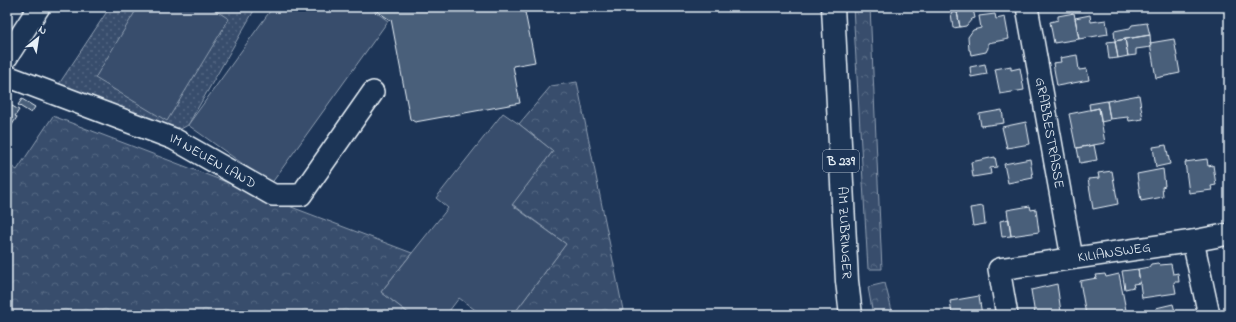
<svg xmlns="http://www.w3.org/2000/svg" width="1236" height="322" font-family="'Indie Flower',sans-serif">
<defs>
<pattern id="grass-dots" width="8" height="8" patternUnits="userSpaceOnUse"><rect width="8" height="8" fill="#374d6c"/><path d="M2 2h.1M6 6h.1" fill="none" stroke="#546782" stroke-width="1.8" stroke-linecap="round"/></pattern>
<pattern id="forest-crowns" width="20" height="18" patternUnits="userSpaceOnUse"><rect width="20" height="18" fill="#374d6c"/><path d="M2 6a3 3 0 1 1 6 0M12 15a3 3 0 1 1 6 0" fill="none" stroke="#546782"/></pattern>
</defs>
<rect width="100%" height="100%" fill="#1d3557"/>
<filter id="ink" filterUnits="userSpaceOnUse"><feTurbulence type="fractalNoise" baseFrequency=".025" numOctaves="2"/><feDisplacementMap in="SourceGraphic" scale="8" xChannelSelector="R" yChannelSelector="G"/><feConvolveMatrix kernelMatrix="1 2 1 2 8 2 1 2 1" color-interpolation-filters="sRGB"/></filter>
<g filter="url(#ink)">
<path fill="url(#grass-dots)" stroke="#909fb2" d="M110,7H256L188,125L179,130L59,84Z"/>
<path fill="url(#forest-crowns)" stroke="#909fb2" d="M853,7H870L882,269H868Z
M577,82L623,310L595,315H513L566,244L512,204L553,151L519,124L551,86Z
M53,116L412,253L381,292L411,315H7V164L17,170Z
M885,283L893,315H873L868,287Z"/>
<path fill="#374d6c" stroke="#909fb2" d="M138,7H210L229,19L167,121L95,78Z
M273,7H369L388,21L271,184L188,125Z
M503,113L519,124L553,151L512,205L566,244L513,315H482L459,298L446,315H411L381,292L448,208L436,198Z"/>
<path fill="#495e7a" stroke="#e8f1f8" d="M371,7H524L535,62L513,66L520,103L415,122L410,119L391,19L390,20Z
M973,9L975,18L972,19L966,26L960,27L957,12Z
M957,12L960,27L953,28L951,13Z
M1074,13L1079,39L1054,43L1050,22L1058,20V16Z
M995,14L996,19L1005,17L1009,39L988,43V48L986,52L971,55L970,50H969L968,37L973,30L981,28L979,16Z
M1090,15L1091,22L1106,20L1108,34L1079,39L1075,18Z
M1147,23L1150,35L1115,41L1114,31L1130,28L1132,25Z
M1150,35L1151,47L1136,49V55L1128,56L1125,39Z
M1125,39L1128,56L1118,58L1115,41Z
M1174,39L1180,73L1156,78L1150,43Z
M1115,41L1118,58L1109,59L1107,42Z
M1077,55L1079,70L1087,69L1089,80L1057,86L1053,63L1061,62L1060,58Z
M985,64L987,74L971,77L970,67Z
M1011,66V70L1020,68L1024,90L1000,94L995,69Z
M1139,95L1143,119L1129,121L1128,117L1110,119L1107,101Z
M22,99L35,107L31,113L18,105Z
M1107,101L1110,120L1101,122L1099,108L1090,110L1089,104Z
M7,103L19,110L15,116L17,117L7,133Z
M1099,108L1105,143L1076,148L1069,114Z
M1002,110L1004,123L981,126L979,114Z
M1026,122L1030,144L1007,148L1002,127Z
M1094,145L1097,160L1080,163L1077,148Z
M1166,145L1170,164L1156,167L1153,147Z
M995,157L997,167L990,168L991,174L973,177L971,162Z
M1030,159L1033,178L1008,183L1004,164Z
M1207,159L1208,166L1213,165L1216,185L1211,186L1212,190L1189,193L1185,162Z
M1163,169L1165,186L1162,187L1163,197L1141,201L1137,174Z
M1112,171L1118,204L1093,209L1088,179L1099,178L1098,173Z
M983,206L985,224L973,226L970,208Z
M1030,206L1031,210L1036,209L1039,232L1011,236L1007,210Z
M1009,219L1011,236L1002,237L1000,221Z
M1226,254H1229V274Z
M1158,263L1160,265L1171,264L1173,274L1178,273L1179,282H1174L1176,293L1142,298L1138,269L1149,267L1151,264Z
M1138,269L1140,283L1133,284L1134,287L1125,289L1122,271Z
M1105,274L1106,277L1119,274L1126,310L1099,315H1086L1080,281L1097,278L1096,275Z
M1057,284L1061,312L1035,315L1031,290Z
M979,296L982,315H952L950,301Z
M1173,304L1176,315H1157L1156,308Z"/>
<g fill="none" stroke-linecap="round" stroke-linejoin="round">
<defs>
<g id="minor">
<path id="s1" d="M1027,7L1072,258"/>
<path d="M7,57L39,7"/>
<path id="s2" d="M7,76L174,139L273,195H301L373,92"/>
<path d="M1193,241L1209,315"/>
<path id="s3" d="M1007,315L999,269L1193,241L1229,234"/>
</g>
<g id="primary">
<path id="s4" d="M833,7L847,281L851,315"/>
</g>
</defs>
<use href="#minor" stroke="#e8f1f8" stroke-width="24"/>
<use href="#primary" stroke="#e8f1f8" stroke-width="25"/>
<use href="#minor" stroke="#1d3557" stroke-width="21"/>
<use href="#primary" stroke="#1d3557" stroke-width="22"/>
</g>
</g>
<g text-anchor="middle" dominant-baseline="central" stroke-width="3" stroke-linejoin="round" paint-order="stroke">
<rect fill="#1d3557" stroke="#abb9c8" stroke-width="1" x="823" y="150" width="36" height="22" rx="3"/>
<g font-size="13" font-weight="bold" fill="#e8f1f8">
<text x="841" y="161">B 239</text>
</g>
<g font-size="14" fill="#e8f1f8" stroke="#1d3557">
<text stroke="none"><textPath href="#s1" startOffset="128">GRABBESTRASSE</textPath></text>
<text stroke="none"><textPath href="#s2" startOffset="223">IM NEUEN LAND</textPath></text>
<text stroke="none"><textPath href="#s4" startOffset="226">AM ZUBRINGER</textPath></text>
<text stroke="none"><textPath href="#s3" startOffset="163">KILIANSWEG</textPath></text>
</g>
</g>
<rect width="1236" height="322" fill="none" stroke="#1d3557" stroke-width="24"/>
<rect x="12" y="12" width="1212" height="298" fill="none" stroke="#e8f1f8" stroke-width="1.5" filter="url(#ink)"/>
<g transform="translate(38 38) rotate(30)" stroke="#1d3557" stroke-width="3" paint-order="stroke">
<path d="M0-3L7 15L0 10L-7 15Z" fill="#e8f1f8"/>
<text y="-6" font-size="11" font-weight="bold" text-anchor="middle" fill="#e8f1f8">N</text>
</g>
</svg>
